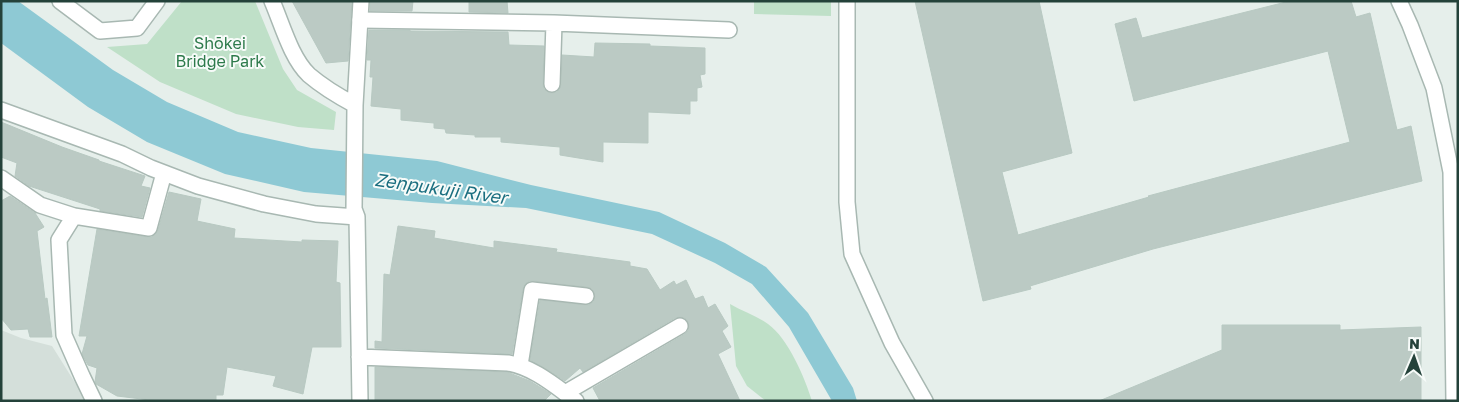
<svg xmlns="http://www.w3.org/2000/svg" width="1459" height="402" font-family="'Golos Text',sans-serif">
<rect width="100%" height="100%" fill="#e6efeb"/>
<path fill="#d4dfda" d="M1,330L21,338L52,346L84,397L85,401H1Z"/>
<path fill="#bfe0c8" d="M182,1H255L283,69L297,90L336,112L334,130L298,127L236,114L160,82L107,47L147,44Z
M754,1H831V16L754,14Z
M730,304C742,311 757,316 768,324C788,338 805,378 812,401H766L747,386L736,366Z"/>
<path fill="#8ec9d4" d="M1,1H18L113,70L167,102L238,132L311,148L437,161L531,185L659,212L725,243L766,267L808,313L853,388L857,401H832L789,327L752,284L715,263L652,234L526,208L432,203L304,192L225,174L147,142L88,107L1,43Z"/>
<path fill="#bbcac4" stroke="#b8c9c2" d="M292,1H352L348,61L326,63Z
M370,1H413L412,11H370Z
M469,1H507L508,13L469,12Z
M915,1H1039L1072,153L1002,172L1018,235L1149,197L1148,196L1350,142L1328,51L1134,101L1115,24L1136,18L1142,38L1290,1H1351L1356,17L1370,13L1397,130L1411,126L1422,181L1153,249L1030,286L1031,289L983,301Z
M369,30H410V31L508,32L509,45L544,46L543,84L544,89L551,93L557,92L561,85L562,55L594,57L595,43L650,44V46L705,48V74L700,75L702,87L697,88V101H690V114L648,112V143L603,142V162L560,155V147L501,142V137H475V135L446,133L445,129L434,128V123L401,120V109L371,106L373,77H370L371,60H367Z
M1,122L62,147L99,160V161L145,176L141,186L150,188L142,217L100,211V209L29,186L15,176L17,163L1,157Z
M169,192L201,199L197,221L235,229L234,238L302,242V240L338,241L336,282L340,283L341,347H312L303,394L273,386L276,376L227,367L223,395H216V401H158L117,396L96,384L95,382L97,368L88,365L82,354L87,336H79L97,229L148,237H152L158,230Z
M10,196L35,213L44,227L37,231L45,299L47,298L52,337H30L28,329L11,330L1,318V201Z
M398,226L435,231L434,238L494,248V241L557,249L556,252L630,262V266L647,269L660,290L674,281L676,285L686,280L695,299L703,296L708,308L715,304L728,326L722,331L731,347L718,354L740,401H600L593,388L685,334L688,331L689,326L688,322L685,318L680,317L675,318L583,372L580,368L565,381L548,370L530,360L540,300L589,305L593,302L595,297L592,289L587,287L533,281H529L525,284L523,289L512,354L375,348V341L382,342L384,274L390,275Z
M1222,325H1340V330L1421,327V401H1099L1222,350Z
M375,367L507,372L530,381L551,394L544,401H375Z"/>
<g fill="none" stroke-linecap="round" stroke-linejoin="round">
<defs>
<path id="service" d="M360,20L554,23L729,30
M552,84L554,23
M520,365L532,290L586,296
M565,393L680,326"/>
<path id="minor" d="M60,1L100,31L137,28L157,1
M272,1C282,24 291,58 309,75C323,87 338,96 355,105
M847,1V202L852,254L892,343L925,401
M1399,1L1410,25L1434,88L1451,172L1454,401
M1,110L122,154L151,168L198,186L264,204L316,214L357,217
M1,178L40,205L74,216L149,228L164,173
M74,216L59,240L64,335L82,376L94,401
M359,357L508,363C533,367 555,386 576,401
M360,401L357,217L354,209L355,105L361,1"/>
</defs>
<use href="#service" stroke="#a8b8b2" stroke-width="18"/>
<use href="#minor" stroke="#a8b8b2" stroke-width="18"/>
<use href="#service" stroke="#fff" stroke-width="15"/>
<use href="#minor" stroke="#fff" stroke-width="15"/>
</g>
<g text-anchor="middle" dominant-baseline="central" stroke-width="4" stroke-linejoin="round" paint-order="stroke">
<g font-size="16" fill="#2d7a4b" stroke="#f7fbf9">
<text x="220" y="43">Shōkei<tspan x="220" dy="18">Bridge Park</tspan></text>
</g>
<g font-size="18" font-style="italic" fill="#1c6f80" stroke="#f7fbf9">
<text transform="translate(441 188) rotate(8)">Zenpukuji River</text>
</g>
</g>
<rect width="1459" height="402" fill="none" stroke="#24423a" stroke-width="5"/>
<g transform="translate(1414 357) rotate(2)" stroke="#f7fbf9" stroke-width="4" paint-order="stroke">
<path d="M0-4L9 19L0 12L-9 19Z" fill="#24423a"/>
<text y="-8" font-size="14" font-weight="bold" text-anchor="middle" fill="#24423a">N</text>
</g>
</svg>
